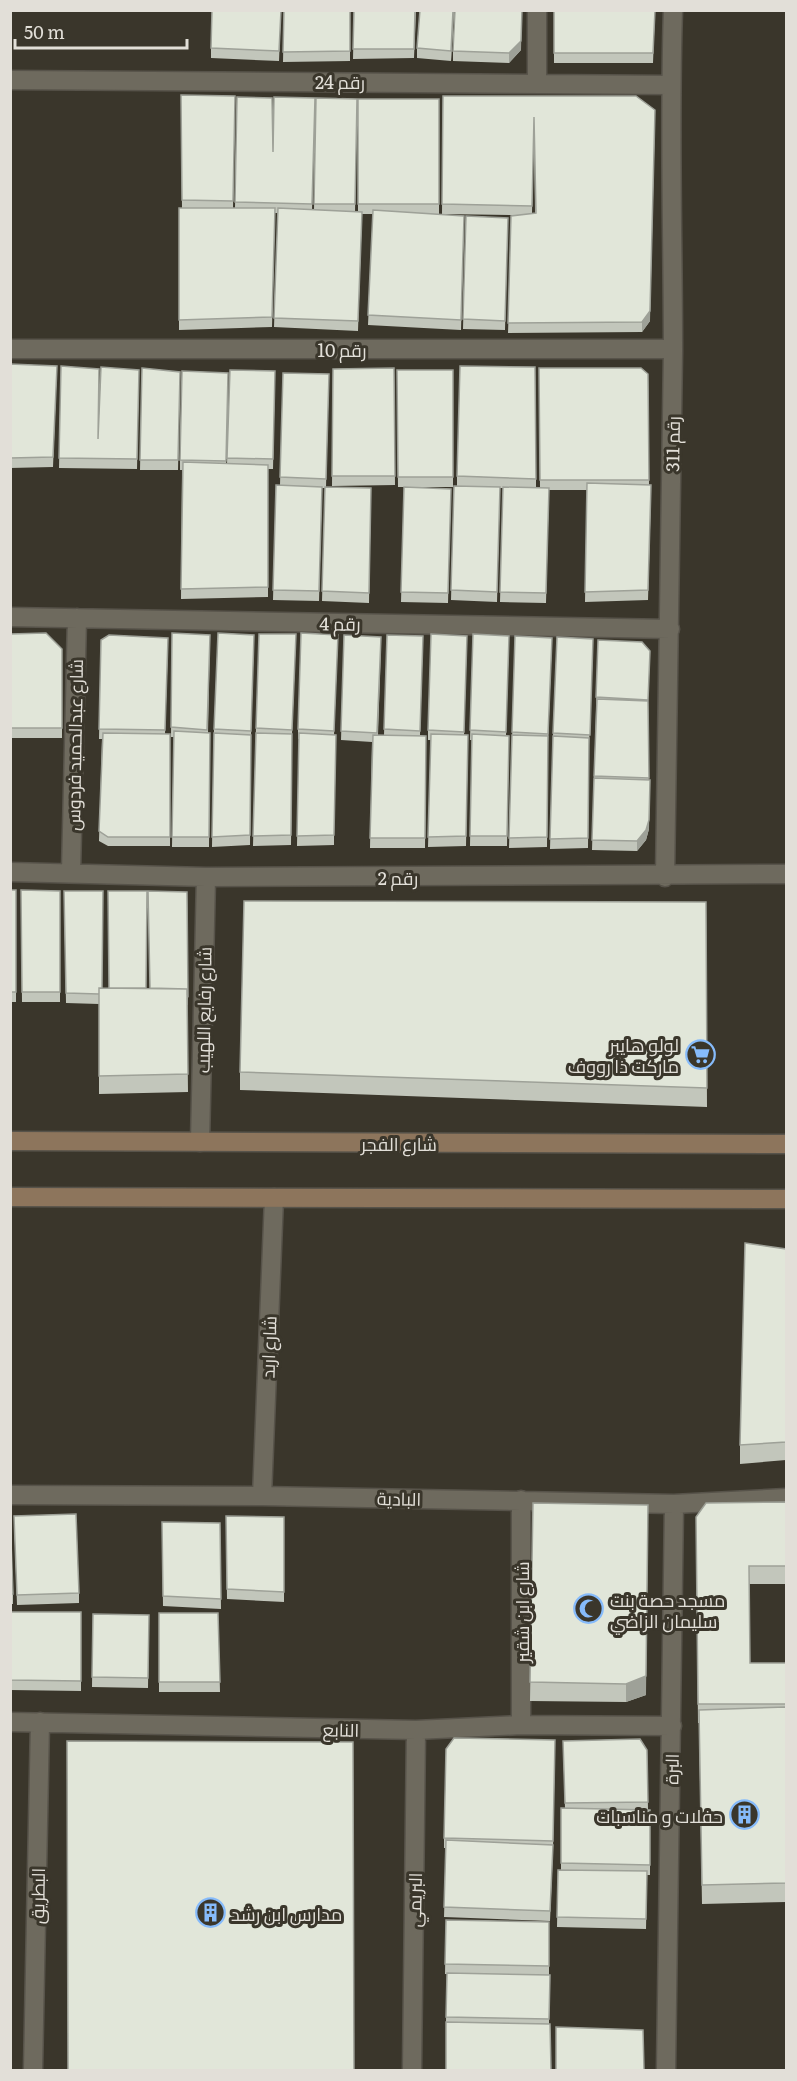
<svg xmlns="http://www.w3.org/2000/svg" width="797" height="2081" font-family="Literata,Cairo,serif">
<rect width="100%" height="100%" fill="#3a362b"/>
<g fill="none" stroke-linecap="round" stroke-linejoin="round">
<defs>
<path id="street" d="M10,80L670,85
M537,82V10
M10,349H673
M10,617L670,629
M10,872L206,877L786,874
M71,872L77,618
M665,877C669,701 672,526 673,351C673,237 669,124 673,10
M200,1142L206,877
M10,1495L262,1496L674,1504L786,1498
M262,1496L274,1198
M521,1500V1725
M10,1722L416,1730L521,1725L672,1726
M33,2070L40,1722
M412,2070L416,1730
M666,2070L674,1504"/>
<path id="secondary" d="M10,1141L786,1144
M10,1197L786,1199"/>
</defs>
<use href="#street" stroke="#57534a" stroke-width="21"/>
<use href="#secondary" stroke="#57534a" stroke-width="21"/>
<use href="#street" stroke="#6e6a5e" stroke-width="18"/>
<use href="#secondary" stroke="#8d755c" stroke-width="18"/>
</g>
<path fill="#c2c6bb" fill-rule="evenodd" d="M281,10L279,61L211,58V48Z
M284,10H350V61L283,62Z
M354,10H416L414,58L353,59Z
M454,10L451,61L417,58V48Z
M554,10H655L653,63H554Z
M521,50L509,63L453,61V51Z
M181,95L235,96L233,208H235L237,97L273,152L315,98L312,210H314L316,98L357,99L355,212H358V99H439V214H430L464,216L461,330L368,325L373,214H362L358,331L274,327L278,213H275L272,327L179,330V208H182Z
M443,96H636L650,321L642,332L508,333L512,215L442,214ZM534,127L535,213H532Z
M466,216L508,218L505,330L463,329Z
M10,364L57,366L53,467L10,468Z
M61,366L98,427L139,370L137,469L59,468Z
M142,368L180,372L178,470H140Z
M394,368L395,485L332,486L333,369Z
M539,368L648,374L649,485L651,495L648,600L585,602L587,490H549L546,603L500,602L503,488H500L497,602L451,600L454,486H457V476L536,479V488H540Z
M230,370L275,371L273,469H268V597L181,599L182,470H180V460L228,373L226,464H227Z
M397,370H453V487H412L451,489L448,603L401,602L404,487H398Z
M283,373L329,374L326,487L371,488L369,603L322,601L325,488H322L319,601L273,600L276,485H280Z
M172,633L210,635L208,733H210L209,847H172L174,737H171Z
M10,634L62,649V738H10Z
M296,634L292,734L291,845L253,846L256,728Z
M473,634L509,636L506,735L509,736L507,846H470L472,740H470Z
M254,635L251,735L250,845L212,847L214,729Z
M338,635L334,735V845L297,846L299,739H298V729Z
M344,635L381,646L378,735H384L387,635L423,636L420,735L426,736L425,848H370L372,742L341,740Z
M467,636L464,735H468L466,846L428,847L431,740H428V730Z
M515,636L552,638L548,743L547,847L509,848Z
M557,637L593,649L589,745L588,848L550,849L553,736Z
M101,640L168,647L165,734H170V846H108L99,841L102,739H99Z
M598,640L642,642L648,701L649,829L646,840L637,851L592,850Z
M10,890H16V1002H10Z
M21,890L60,891V1002H22Z
M64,891L102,988H150L187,892L188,1005H187L188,1092L99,1094V1004L66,1003Z
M706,902L707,1107L240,1090V1072Z
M786,1249V1460L740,1464V1445Z
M786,1502V1584H749L750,1663H786V1902L702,1904L699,1723H698L696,1517Z
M533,1503L646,1695L626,1702L530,1701Z
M10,1515L13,1594V1604H10Z
M14,1516L79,1593V1603L17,1605Z
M226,1516L284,1517V1602L227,1599Z
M162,1522L220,1523L221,1609L163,1606Z
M10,1612H81V1691L10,1690Z
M159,1613H218L220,1692H159Z
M93,1614L149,1615L148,1688L92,1687Z
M555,1740L553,1850L550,1921L444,1917L446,1848H444V1838Z
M563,1741L647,1750L648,1810H650V1875H647L646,1929L557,1927L558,1870H561V1808H565Z
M446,1920L549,1922V2024L446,2022L447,1974H445Z"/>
<path fill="#9ea198" d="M453,10H454L451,61V51Z
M522,10L521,50L509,63V53Z
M655,120L650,321L642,332V322Z
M650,780L649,829L646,840L637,851V841Z
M648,1523L646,1695L626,1702V1684Z"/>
<path fill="#e1e6d9" stroke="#9ea198" stroke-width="1.5" d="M212,10H281L279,51L211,48Z
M284,10H350V51L283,52Z
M354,10H415L414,49H353Z
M420,10H453L451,51L417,48Z
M455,10H522L521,41L509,53L453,51Z
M554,10H655L653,53H554Z
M181,95L235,96L233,201L182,200Z
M443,96H636L655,110L650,311L642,322L508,323L511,216L536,213L534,117L532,206L442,204Z
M237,97L272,98L273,152L274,97L315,98L312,204L235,202Z
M316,98L357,99L355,204H314Z
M358,99H439V204H358Z
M179,208H275L272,317L179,320Z
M278,208L362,212L358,321L274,318Z
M373,210L464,216L461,320L368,315Z
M466,216L508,218L505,321L463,319Z
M10,364L57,366L53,457L10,458Z
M61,366L99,369L98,439L101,367L139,370L137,459L59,458Z
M460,366L535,367L536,479L457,476Z
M142,368L180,372L178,460H140Z
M394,368L395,476H332L333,369Z
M539,368H641L648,374L649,480H540Z
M230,370L275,371L273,459L227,458Z
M397,370H453V477H398Z
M182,371L228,373L226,461L180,460Z
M283,373L329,374L326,479L280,477Z
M183,462L268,465V587L181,589Z
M587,483L651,485L648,590L585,592Z
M276,485L322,487L319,591L273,590Z
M454,486L500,487L497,592L451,590Z
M325,487L371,488L369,593L322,591Z
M404,487L451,489L448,593L401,592Z
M503,487L549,488L546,593L500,592Z
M46,633L62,649V728H10V634Z
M172,633L210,635L207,730L171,727Z
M218,633L254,635L251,731L214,729Z
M301,633L338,635L334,731L298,729Z
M259,634H296L292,730L256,728Z
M431,634L467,636L464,732L428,730Z
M473,634L509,636L506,732L470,730Z
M109,635L168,638L165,730L99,729L101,640Z
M344,635L381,637L377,733L341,731Z
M387,635L423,636L420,731L384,729Z
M515,636L552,638L548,734L512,732Z
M557,637L593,639L590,735L553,733Z
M598,640L642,642L650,651L648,700L596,697Z
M597,699L648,701L649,778L594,776Z
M174,731L210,733L209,837H172Z
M103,733L170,734V837H108L99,831Z
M214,733L251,735L250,835L212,837Z
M256,733L292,734L291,835L253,836Z
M299,733L336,735L334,835L297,836Z
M431,734L468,735L466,836L428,837Z
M472,734L509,736L507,836H470Z
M373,735L426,736L425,838H370Z
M512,735L548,736L547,837L509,838Z
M553,736L589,738L588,838L550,839Z
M594,778L650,780L649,820L646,830L637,841L592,840Z
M10,890H16V992H10Z
M21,890L60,891V992H22Z
M64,891H103L102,988H99V994L66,993Z
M108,891H147L146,988H109Z
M148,891L187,892L188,996L187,995V989L150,988Z
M244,901L706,902L707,1088L240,1072Z
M99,988L187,989L188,1074L99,1076Z
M745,1243L786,1249V1442L740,1445Z
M786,1502V1566H749L750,1663H786V1704H698L696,1517L706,1503Z
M533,1503L648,1505L646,1676L626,1684L530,1682Z
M76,1514L79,1593L17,1595L14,1516Z
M10,1515L13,1594H10Z
M226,1516L284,1517V1592L227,1589Z
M162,1522L220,1523L221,1599L163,1596Z
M10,1612H81V1681L10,1680Z
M159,1613H218L220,1682H159Z
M93,1614L149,1615L148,1678L92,1677Z
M786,1707V1883L702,1885L699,1710Z
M454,1738L555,1740L553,1841L444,1838L446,1749Z
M640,1739L647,1750L648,1802L565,1803L563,1741Z
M67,1741L353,1742L354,2070H68Z
M561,1808L650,1810V1865L561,1863Z
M446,1840L553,1845L550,1911L444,1907Z
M558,1870L647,1871L646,1919L557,1917Z
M446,1920L549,1922V1966L445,1964Z
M447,1973L550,1975L549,2019L446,2017Z
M446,2022L550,2024L551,2070H446Z
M556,2027L643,2030L644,2070H556Z"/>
<defs>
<symbol id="supermarket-ring" viewBox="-11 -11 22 22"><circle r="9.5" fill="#3a362b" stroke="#86bbfb" stroke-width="1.5"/><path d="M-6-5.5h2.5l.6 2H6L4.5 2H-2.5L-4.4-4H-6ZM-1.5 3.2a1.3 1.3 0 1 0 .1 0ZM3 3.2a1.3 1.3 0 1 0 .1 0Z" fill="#86bbfb"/></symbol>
<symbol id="mosque-ring" viewBox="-11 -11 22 22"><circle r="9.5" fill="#3a362b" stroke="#86bbfb" stroke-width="1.5"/><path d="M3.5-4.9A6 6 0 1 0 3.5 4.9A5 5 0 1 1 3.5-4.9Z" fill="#86bbfb"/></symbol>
<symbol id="building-ring" viewBox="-11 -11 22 22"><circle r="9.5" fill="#3a362b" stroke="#86bbfb" stroke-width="1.5"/><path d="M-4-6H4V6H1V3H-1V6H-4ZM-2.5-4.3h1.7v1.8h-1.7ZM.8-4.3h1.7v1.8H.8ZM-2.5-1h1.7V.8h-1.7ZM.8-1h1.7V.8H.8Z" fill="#86bbfb"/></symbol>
</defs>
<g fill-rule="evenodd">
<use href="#supermarket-ring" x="684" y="1038" width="33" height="33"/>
<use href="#mosque-ring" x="572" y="1592" width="33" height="33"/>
<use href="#building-ring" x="728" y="1798" width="33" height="33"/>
<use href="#building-ring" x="194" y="1896" width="33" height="33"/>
</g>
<g text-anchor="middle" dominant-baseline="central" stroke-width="6" stroke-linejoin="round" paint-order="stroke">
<g font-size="18" fill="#e2dfd8" stroke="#3a362b">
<text x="340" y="81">رقم 24</text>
<text x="342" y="349">رقم 10</text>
<text transform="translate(672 444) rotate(-89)">رقم 311</text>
<text transform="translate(340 623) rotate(1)">رقم 4</text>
<text transform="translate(74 745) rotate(-89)">شارع عبدالحميد فردوس</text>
<text x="398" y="877">رقم 2</text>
<text transform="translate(203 1010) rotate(-89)">شارع رفايع اللهيب</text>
<text x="399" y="1143">شارع الفجر</text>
<text transform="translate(268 1347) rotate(-88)">شارع اربد</text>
<text transform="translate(399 1498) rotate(1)">البادية</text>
<text transform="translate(521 1612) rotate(-90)">شارع ابن شقير</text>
<text transform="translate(341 1729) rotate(1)">النابع</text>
<text transform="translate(671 1769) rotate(-89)">البرة</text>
<text transform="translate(37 1896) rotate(-89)">البطريق</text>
<text transform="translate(414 1900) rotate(-89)">البريمي</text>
</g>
<g font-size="18" fill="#e2dfd8" stroke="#3a362b" text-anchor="end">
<text x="679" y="1044">لولو هايبر<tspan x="679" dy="21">ماركت ذا رووف</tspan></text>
<text x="610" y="1599" text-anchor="start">مسجد حصة بنت<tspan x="610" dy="21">سليمان الزاضي</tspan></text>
<text x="723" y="1815">حفلات و مناسبات</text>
<text x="231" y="1913" text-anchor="start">مدارس ابن رشد</text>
</g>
</g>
<rect width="797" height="2081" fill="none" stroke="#e2dfd8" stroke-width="24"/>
<path d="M15 39v9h172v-9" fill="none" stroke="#e2dfd8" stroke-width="3"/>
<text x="24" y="39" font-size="18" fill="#e2dfd8" stroke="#3a362b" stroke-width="4.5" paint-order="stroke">50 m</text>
</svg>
